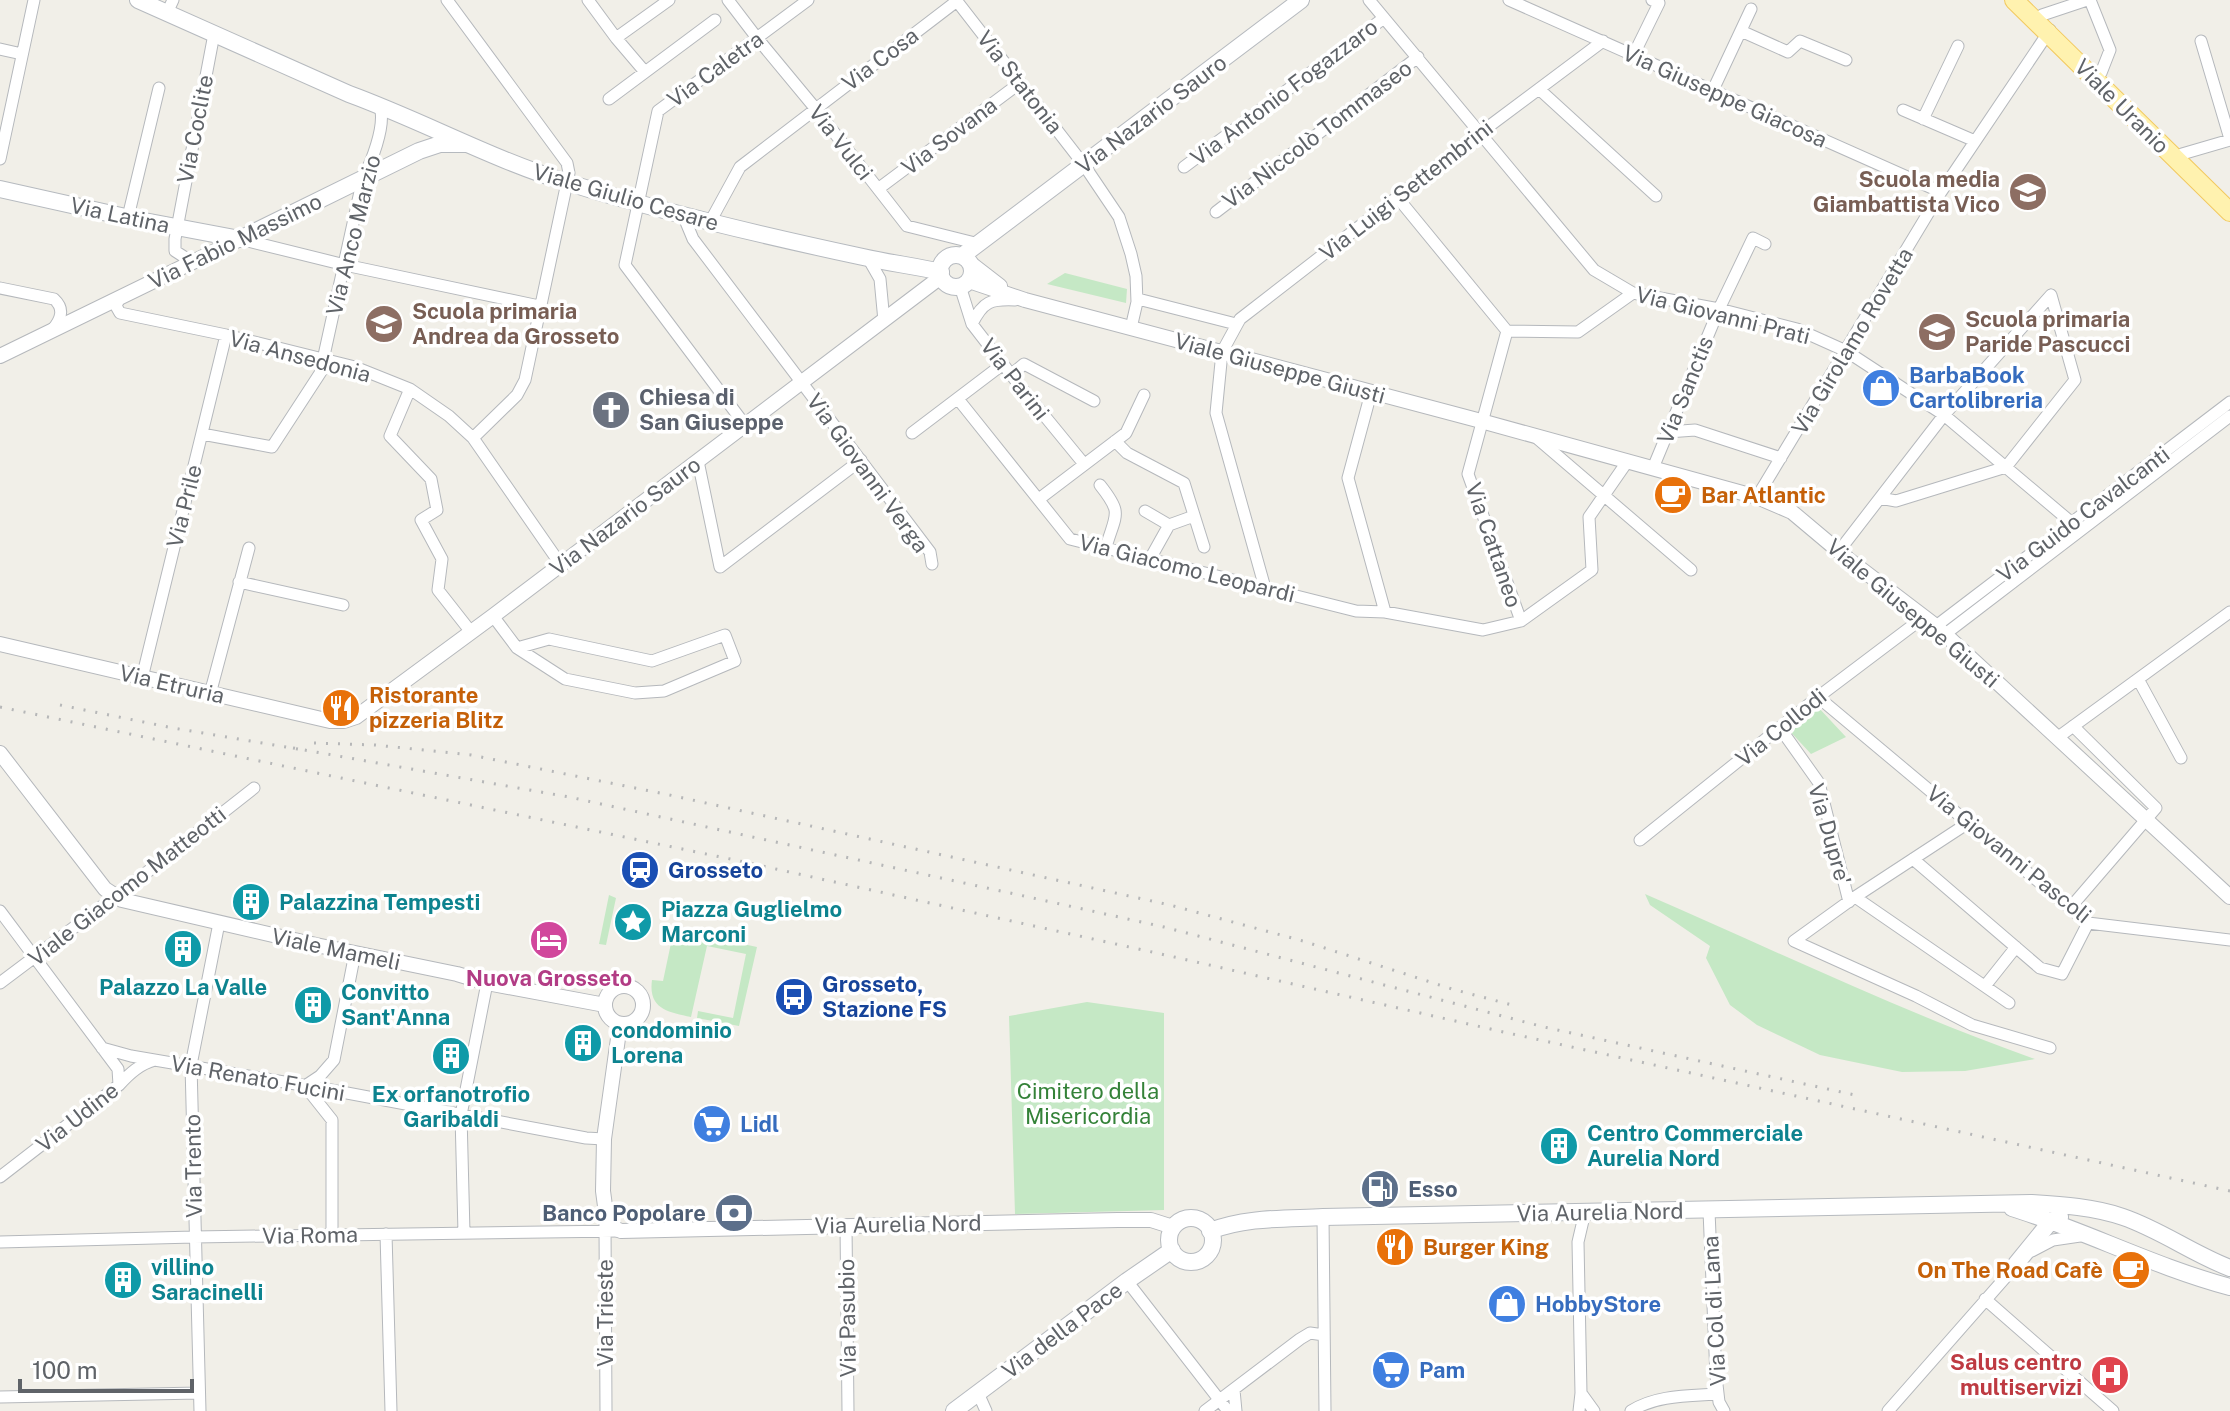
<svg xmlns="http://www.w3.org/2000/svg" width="2230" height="1411" font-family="'Public Sans',sans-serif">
<rect width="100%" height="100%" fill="#f1efe8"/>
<path fill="#c5e8c5" d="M1065,273L1127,289L1126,303L1047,284Z
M1817,706L1846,737L1811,754L1786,727Z
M1645,894C1774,950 1902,1012 2035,1059L1965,1071L1902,1072L1820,1055L1757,1025L1730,1005L1706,958L1710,946L1650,905Z
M609,895L616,898L606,945L599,944Z
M674,929L757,947L739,1026L697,1018L698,1011L733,1018L746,954L707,946L691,1017C668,1012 648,1009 652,980L663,981Z
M1087,1002L1164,1013V1210L1015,1214L1009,1016Z"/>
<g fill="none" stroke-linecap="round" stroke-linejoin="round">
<defs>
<path id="minor" d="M447,0L567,163L569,173L525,380L517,395L473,438
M588,0L616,38L669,0
M728,0L757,38L815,108L907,226L979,244
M956,0L1084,165L1119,217L1131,254L1136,276L1137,302L1131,328
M1369,0L1594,270L1633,293L1719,309L1797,329L1846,351L1944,415L2072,523
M1509,0L1941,192
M2090,0L2110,50L2101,73
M167,13L173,0
M2042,15L2087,0
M1741,31L1788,52L1800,41L1846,60
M616,38L645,72
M2201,41L2230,139
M0,49L22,54
M1634,54L1659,3L1652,0
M1540,90L1656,196
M1713,90L1751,9
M609,99L715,20
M1903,110L1975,141
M1923,119L1958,46
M2182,154L2230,140
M0,159L34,0
M1184,167L1384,18
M878,189L1020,83
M1397,197L1507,331L1578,332L1633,293
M1216,212L1418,57
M683,215L693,239L930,552L932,564
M128,217L159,88
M710,222L740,167L957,1
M240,239L345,265L539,306
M868,258L880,279L884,321
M192,262L175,251V239L214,34
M960,286L972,324L1016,381L1084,464
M0,288L54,299C65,309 61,319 53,329
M120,297L116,306L120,313L226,335L355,367L410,389L449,416L473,438L561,565
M1138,299L1236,324
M972,324C983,301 991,299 1015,300
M1507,331L1468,474L1521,621
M323,360L363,178C372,161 384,129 381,111
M1011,375L1024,364L1094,401
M410,389L390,436L431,479L437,510L421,520L442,559L438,590L471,632
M1371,393L1348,478L1385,612L1483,630L1521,621L1592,570L1589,517L1627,462
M958,399L1070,539L1356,611L1385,612
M745,425L625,265L658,111L808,0
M1668,432L1695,430L1781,458
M912,433L1003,364
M202,434L272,447L328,361
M1538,439L1691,570
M1115,441L1127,453L1184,483L1204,547
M698,461L720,567L861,460
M1653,468L1719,309L1753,238L1765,244
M1100,485C1123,514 1116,513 1106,547
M1757,497L1941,192L2050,30
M1880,498L1896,501L2006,467L2075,380L2051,295
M1039,499L1126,433L1144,395
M1145,511L1169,525L1150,559
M1169,525L1194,516
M1839,551L1944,415L2051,295
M239,582L343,605
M1265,588L1216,413L1222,352L1240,319L1480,133L1603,41
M493,616L517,648L565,679L635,693L664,691L735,661L725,635L652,661L549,639L517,648
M1936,626L2230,402
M1944,635L2230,416
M142,678L226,335
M2138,679L2181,758
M210,694L249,548
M1818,697L2088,923L2230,940
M1780,728L1819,783L1849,902
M2057,738L2230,612
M1968,823L1855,897L1794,941L1916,996L1972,1025L2050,1048
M1640,840L1818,697L1924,617
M1913,859L2040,968L2062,974L2088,923
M1855,897L2009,1003
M2070,908L2156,808L2073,726
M0,911L118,1069L119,1085
M0,983L137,880L254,788
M1985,986L2016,947
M102,1048L131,1056L331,1090L586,1138L604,1139
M0,1177L119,1085C130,1073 140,1064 155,1060
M1709,1211L1716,1376L1719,1402L1724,1411
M1323,1217L1325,1411
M605,1224L606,1411
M846,1226L848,1411
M464,1233L461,1115L487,983
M386,1234L391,1411
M332,1235V1120L305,1086L320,1076L334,1060L355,953
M0,1242L194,1237L619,1231
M2032,1251L2053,1240L2080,1236
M1127,1281L1228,1411
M1985,1299L2113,1411
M1234,1390L1236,1411
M978,1393L986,1411
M1581,1393L1594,1411
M0,1397L199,1393
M200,1411L191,1065L219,923
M1205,1411L1300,1339L1310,1333L1324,1335
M1579,1411L1581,1393L1578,1242L1585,1212
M1631,1411C1656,1395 1688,1396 1718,1394
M1888,1411L2019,1262"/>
<path id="tertiary" d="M969,262L1000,286
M969,281L1025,300L1481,421L1757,497L1792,512L1848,559L1936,626L2230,897
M0,356L240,239
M0,644L330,721H344L356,717L493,616L942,276
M0,753L105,889L122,900L316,945L457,974L487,983L605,1005
M605 1005a19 19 0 1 1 38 0a19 19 0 1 1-38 0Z
M620,1024L604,1139L603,1191L607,1221L614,1228L621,1231L1118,1220H1151L1173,1227"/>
<path id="secondary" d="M138,0L349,94C423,121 493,160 569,183C665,213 765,236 863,257C889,263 915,266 941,272
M0,189L139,220L240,239L419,151L440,144H464
M940 271a16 16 0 1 1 32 0a16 16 0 1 1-32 0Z
M962,256L1301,0
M2012,1208C2086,1231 2155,1267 2230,1287
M1169 1240a22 22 0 1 1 44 0a22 22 0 1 1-44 0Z
M1210,1231C1246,1217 1285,1219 1323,1217L2031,1203C2062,1205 2094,1207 2123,1217C2161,1230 2193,1254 2230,1268
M2016,1264L2051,1221L2060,1217
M954,1411L1127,1281L1172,1250"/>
<path id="primary" d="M2014,0L2230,212"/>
</defs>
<use href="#minor" stroke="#b5b8bc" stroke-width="13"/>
<use href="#tertiary" stroke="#b5b8bc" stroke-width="16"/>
<use href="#secondary" stroke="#b6babf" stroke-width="18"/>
<use href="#primary" stroke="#f2c960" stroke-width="20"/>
<use href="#minor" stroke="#fff" stroke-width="11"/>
<use href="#tertiary" stroke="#fff" stroke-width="14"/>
<use href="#secondary" stroke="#fff" stroke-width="16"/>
<use href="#primary" stroke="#fff2af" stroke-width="18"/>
<path stroke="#b6b7b8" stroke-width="3" stroke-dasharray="2 10" stroke-linecap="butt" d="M60,705L173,728L304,750
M0,707L735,860L1161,954L1508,1033L2230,1191
M314,743L375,745L471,755L665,794L1170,905L1303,941L1452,989L1516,1006
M293,748L569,797L1033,898L1164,927L1544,1027L1855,1095"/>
</g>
<defs>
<symbol id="school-disc" viewBox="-11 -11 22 22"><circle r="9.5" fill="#8d6e63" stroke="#fff"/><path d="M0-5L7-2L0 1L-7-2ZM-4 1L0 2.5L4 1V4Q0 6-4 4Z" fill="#fff"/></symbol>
<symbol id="shop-disc" viewBox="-11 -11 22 22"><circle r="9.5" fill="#3f7fe0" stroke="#fff"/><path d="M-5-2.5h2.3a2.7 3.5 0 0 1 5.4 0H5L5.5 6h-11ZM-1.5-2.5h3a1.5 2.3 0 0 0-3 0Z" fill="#fff"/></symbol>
<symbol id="church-disc" viewBox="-11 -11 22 22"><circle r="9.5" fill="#6b7280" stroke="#fff"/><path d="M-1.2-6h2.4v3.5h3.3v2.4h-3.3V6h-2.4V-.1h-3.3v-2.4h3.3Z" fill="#fff"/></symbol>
<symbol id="cafe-disc" viewBox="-11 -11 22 22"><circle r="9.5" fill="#e8710a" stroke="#fff"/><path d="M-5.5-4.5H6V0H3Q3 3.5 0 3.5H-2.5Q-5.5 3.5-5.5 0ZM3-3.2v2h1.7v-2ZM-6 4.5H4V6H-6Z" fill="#fff"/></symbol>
<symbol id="restaurant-disc" viewBox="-11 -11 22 22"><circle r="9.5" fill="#e8710a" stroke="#fff"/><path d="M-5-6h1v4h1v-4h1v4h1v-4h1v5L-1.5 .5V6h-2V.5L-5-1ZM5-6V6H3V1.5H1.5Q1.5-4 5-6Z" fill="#fff"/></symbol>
<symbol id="station-disc" viewBox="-11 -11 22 22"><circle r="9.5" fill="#1a4fb4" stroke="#fff"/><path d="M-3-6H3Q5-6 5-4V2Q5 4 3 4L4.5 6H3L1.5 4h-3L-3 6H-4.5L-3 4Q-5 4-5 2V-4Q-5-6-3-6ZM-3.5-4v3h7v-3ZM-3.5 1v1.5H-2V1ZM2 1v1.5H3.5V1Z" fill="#fff"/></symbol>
<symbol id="building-disc" viewBox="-11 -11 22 22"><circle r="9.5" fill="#0f9aa8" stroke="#fff"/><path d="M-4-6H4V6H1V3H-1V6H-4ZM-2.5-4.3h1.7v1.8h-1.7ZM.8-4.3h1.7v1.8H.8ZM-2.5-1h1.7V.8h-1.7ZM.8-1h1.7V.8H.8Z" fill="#fff"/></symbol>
<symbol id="sight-disc" viewBox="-11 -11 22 22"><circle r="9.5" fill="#0f9aa8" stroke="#fff"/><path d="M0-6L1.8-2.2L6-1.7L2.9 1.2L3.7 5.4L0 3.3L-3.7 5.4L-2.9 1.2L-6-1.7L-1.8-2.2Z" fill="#fff"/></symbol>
<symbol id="hotel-disc" viewBox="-11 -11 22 22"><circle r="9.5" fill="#d1479c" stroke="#fff"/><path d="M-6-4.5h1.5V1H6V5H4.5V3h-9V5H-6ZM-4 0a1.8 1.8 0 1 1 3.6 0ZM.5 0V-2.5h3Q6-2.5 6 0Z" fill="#fff"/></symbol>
<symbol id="bus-disc" viewBox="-11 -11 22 22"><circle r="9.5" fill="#1a4fb4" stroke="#fff"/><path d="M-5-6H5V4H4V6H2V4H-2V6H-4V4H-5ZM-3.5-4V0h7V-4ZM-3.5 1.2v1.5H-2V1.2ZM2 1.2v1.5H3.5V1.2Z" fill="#fff"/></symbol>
<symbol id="supermarket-disc" viewBox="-11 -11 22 22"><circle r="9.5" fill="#3f7fe0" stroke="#fff"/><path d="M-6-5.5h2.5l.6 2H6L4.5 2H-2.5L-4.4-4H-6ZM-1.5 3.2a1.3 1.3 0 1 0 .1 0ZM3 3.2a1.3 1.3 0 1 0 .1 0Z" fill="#fff"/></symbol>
<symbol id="fuel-disc" viewBox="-11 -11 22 22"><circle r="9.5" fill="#5c6f8a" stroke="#fff"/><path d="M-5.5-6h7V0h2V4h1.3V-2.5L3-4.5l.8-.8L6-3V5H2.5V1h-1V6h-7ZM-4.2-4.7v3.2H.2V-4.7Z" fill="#fff"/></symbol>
<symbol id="bank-disc" viewBox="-11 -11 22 22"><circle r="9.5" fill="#5c6f8a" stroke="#fff"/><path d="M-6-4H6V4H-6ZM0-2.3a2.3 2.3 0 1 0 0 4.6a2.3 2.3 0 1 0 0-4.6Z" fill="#fff"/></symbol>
<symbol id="hospital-disc" viewBox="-11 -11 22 22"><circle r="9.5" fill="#e0444e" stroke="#fff"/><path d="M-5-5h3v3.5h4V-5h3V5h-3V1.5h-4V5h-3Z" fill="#fff"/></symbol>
</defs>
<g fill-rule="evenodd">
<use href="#school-disc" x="2006" y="170" width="44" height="44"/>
<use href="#school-disc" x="362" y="302" width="44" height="44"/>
<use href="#school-disc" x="1915" y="310" width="44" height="44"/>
<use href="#shop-disc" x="1859" y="366" width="44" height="44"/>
<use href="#church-disc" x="589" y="388" width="44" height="44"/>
<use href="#cafe-disc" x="1651" y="473" width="44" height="44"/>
<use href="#restaurant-disc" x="319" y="686" width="44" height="44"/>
<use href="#station-disc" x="618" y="848" width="44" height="44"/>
<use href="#building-disc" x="229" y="880" width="44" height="44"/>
<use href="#sight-disc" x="611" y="900" width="44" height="44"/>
<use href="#hotel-disc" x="527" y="918" width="44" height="44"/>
<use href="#building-disc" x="161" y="927" width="44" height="44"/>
<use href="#bus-disc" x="772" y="975" width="44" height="44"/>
<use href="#building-disc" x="291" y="983" width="44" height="44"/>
<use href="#building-disc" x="561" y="1021" width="44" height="44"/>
<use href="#building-disc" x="429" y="1034" width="44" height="44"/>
<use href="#supermarket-disc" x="690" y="1102" width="44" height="44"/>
<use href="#building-disc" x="1537" y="1124" width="44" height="44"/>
<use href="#fuel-disc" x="1358" y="1167" width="44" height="44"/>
<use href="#bank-disc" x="712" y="1191" width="44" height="44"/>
<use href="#restaurant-disc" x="1373" y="1225" width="44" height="44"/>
<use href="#cafe-disc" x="2109" y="1248" width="44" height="44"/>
<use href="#building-disc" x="101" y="1258" width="44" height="44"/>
<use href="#shop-disc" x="1485" y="1282" width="44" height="44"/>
<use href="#supermarket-disc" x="1369" y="1348" width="44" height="44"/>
<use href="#hospital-disc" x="2088" y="1353" width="44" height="44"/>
</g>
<g text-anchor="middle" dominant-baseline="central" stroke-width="7" stroke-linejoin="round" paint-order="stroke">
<g font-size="22" fill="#5f6368" stroke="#fff">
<text transform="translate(880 59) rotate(-37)">Via Cosa</text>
<text transform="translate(715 69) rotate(-36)">Via Caletra</text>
<text transform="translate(1020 82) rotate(52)">Via Statonia</text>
<text transform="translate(1284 92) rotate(-37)">Via Antonio Fogazzaro</text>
<text transform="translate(1725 96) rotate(24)">Via Giuseppe Giacosa</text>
<text transform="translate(2122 106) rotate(45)">Viale Uranio</text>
<text transform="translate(1151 114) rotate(-37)">Via Nazario Sauro</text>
<text transform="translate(195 129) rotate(-79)">Via Coclite</text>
<text transform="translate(1317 134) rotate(-37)">Via Niccolò Tommaseo</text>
<text transform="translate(949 136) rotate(-37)">Via Sovana</text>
<text transform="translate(841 142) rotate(52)">Via Vulci</text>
<text transform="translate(1406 190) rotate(-38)">Via Luigi Settembrini</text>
<text transform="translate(626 197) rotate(16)">Viale Giulio Cesare</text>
<text transform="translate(120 215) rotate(12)">Via Latina</text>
<text transform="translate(353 235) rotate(-76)">Via Anco Marzio</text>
<text transform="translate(235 241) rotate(-26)">Via Fabio Massimo</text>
<text transform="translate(1723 315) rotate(14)">Via Giovanni Prati</text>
<text transform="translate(1852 341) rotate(-59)">Via Girolamo Rovetta</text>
<text transform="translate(300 356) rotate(15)">Via Ansedonia</text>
<text transform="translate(1280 368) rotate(15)">Viale Giuseppe Giusti</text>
<text transform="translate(1015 379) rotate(52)">Via Parini</text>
<text transform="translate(1685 390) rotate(-68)">Via Sanctis</text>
<text transform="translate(868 473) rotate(54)">Via Giovanni Verga</text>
<text transform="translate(184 506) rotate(-76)">Via Prile</text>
<text transform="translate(2083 514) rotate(-37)">Via Guido Cavalcanti</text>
<text transform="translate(625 516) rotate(-37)">Via Nazario Sauro</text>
<text transform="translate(1494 545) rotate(71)">Via Cattaneo</text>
<text transform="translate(1187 568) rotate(14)">Via Giacomo Leopardi</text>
<text transform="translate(1913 613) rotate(40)">Viale Giuseppe Giusti</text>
<text transform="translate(172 684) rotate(13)">Via Etruria</text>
<text transform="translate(1781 727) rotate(-39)">Via Collodi</text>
<text transform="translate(1830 834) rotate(74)">Via Dupre'</text>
<text transform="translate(2009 854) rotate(39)">Via Giovanni Pascoli</text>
<text transform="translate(127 886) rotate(-38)">Viale Giacomo Matteotti</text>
<text transform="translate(336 949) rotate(12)">Viale Mameli</text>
<text transform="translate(258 1078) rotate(10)">Via Renato Fucini</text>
<text transform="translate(77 1117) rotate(-38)">Via Udine</text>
<text transform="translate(193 1166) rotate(-91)">Via Trento</text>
<text transform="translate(1600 1212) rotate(-1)">Via Aurelia Nord</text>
<text transform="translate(898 1224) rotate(-1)">Via Aurelia Nord</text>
<text transform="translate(310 1235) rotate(-1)">Via Roma</text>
<text transform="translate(1714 1311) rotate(-93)">Via Col di Lana</text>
<text transform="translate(605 1313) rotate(-90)">Via Trieste</text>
<text transform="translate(847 1318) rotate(-91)">Via Pasubio</text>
<text transform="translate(1062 1330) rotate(-37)">Via della Pace</text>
</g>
<g font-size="22" font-weight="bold" fill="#785e54" stroke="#fff" text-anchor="start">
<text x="2000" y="179" text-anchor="end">Scuola media<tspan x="2000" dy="25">Giambattista Vico</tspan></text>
<text x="412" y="311">Scuola primaria<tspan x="412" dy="25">Andrea da Grosseto</tspan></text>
<text x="1965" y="319">Scuola primaria<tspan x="1965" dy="25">Paride Pascucci</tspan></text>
</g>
<g font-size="22" font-weight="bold" fill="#366cbe" stroke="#fff" text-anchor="start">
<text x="1909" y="375">BarbaBook<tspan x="1909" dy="25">Cartolibreria</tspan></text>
<text x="740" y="1124">Lidl</text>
<text x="1535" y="1304">HobbyStore</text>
<text x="1419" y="1370">Pam</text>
</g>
<g font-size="22" font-weight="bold" fill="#5b616d" stroke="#fff" text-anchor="start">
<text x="639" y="397">Chiesa di<tspan x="639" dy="25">San Giuseppe</tspan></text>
</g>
<g font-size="22" font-weight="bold" fill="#c56008" stroke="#fff" text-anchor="start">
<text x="1701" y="495">Bar Atlantic</text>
<text x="369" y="695">Ristorante<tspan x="369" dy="25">pizzeria Blitz</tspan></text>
<text x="1423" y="1247">Burger King</text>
<text x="2103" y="1270" text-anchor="end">On The Road Cafè</text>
</g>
<g font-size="22" font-weight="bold" fill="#164399" stroke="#fff" text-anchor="start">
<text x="668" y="870">Grosseto</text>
<text x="822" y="984">Grosseto,<tspan x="822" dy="25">Stazione FS</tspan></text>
</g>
<g font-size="22" font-weight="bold" fill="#0d838f" stroke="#fff" text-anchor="start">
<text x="279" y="902">Palazzina Tempesti</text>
<text x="661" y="909">Piazza Guglielmo<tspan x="661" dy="25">Marconi</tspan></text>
<text x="183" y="987" text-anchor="middle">Palazzo La Valle</text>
<text x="341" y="992">Convitto<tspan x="341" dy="25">Sant'Anna</tspan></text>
<text x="611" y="1030">condominio<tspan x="611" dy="25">Lorena</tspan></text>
<text x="451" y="1094" text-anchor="middle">Ex orfanotrofio<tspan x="451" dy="25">Garibaldi</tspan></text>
<text x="1587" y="1133">Centro Commerciale<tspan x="1587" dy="25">Aurelia Nord</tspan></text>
<text x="151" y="1267">villino<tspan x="151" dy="25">Saracinelli</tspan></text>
</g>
<g font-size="22" font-weight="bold" fill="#b23c85" stroke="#fff">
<text x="549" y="978">Nuova Grosseto</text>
</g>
<g font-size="22" fill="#348238" stroke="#fff">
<text x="1088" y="1091">Cimitero della<tspan x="1088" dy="25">Misericordia</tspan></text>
</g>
<g font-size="22" font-weight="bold" fill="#4e5e75" stroke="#fff" text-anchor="start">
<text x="1408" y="1189">Esso</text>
<text x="706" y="1213" text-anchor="end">Banco Popolare</text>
</g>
<g font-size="22" font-weight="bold" fill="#be3a42" stroke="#fff" text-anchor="end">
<text x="2082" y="1362">Salus centro<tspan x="2082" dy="25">multiservizi</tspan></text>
</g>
</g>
<path d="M20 1379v12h172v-12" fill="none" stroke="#5f6368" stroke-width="4"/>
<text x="32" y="1379" font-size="24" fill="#5f6368" stroke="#ffffff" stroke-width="6" paint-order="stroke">100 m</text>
</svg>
